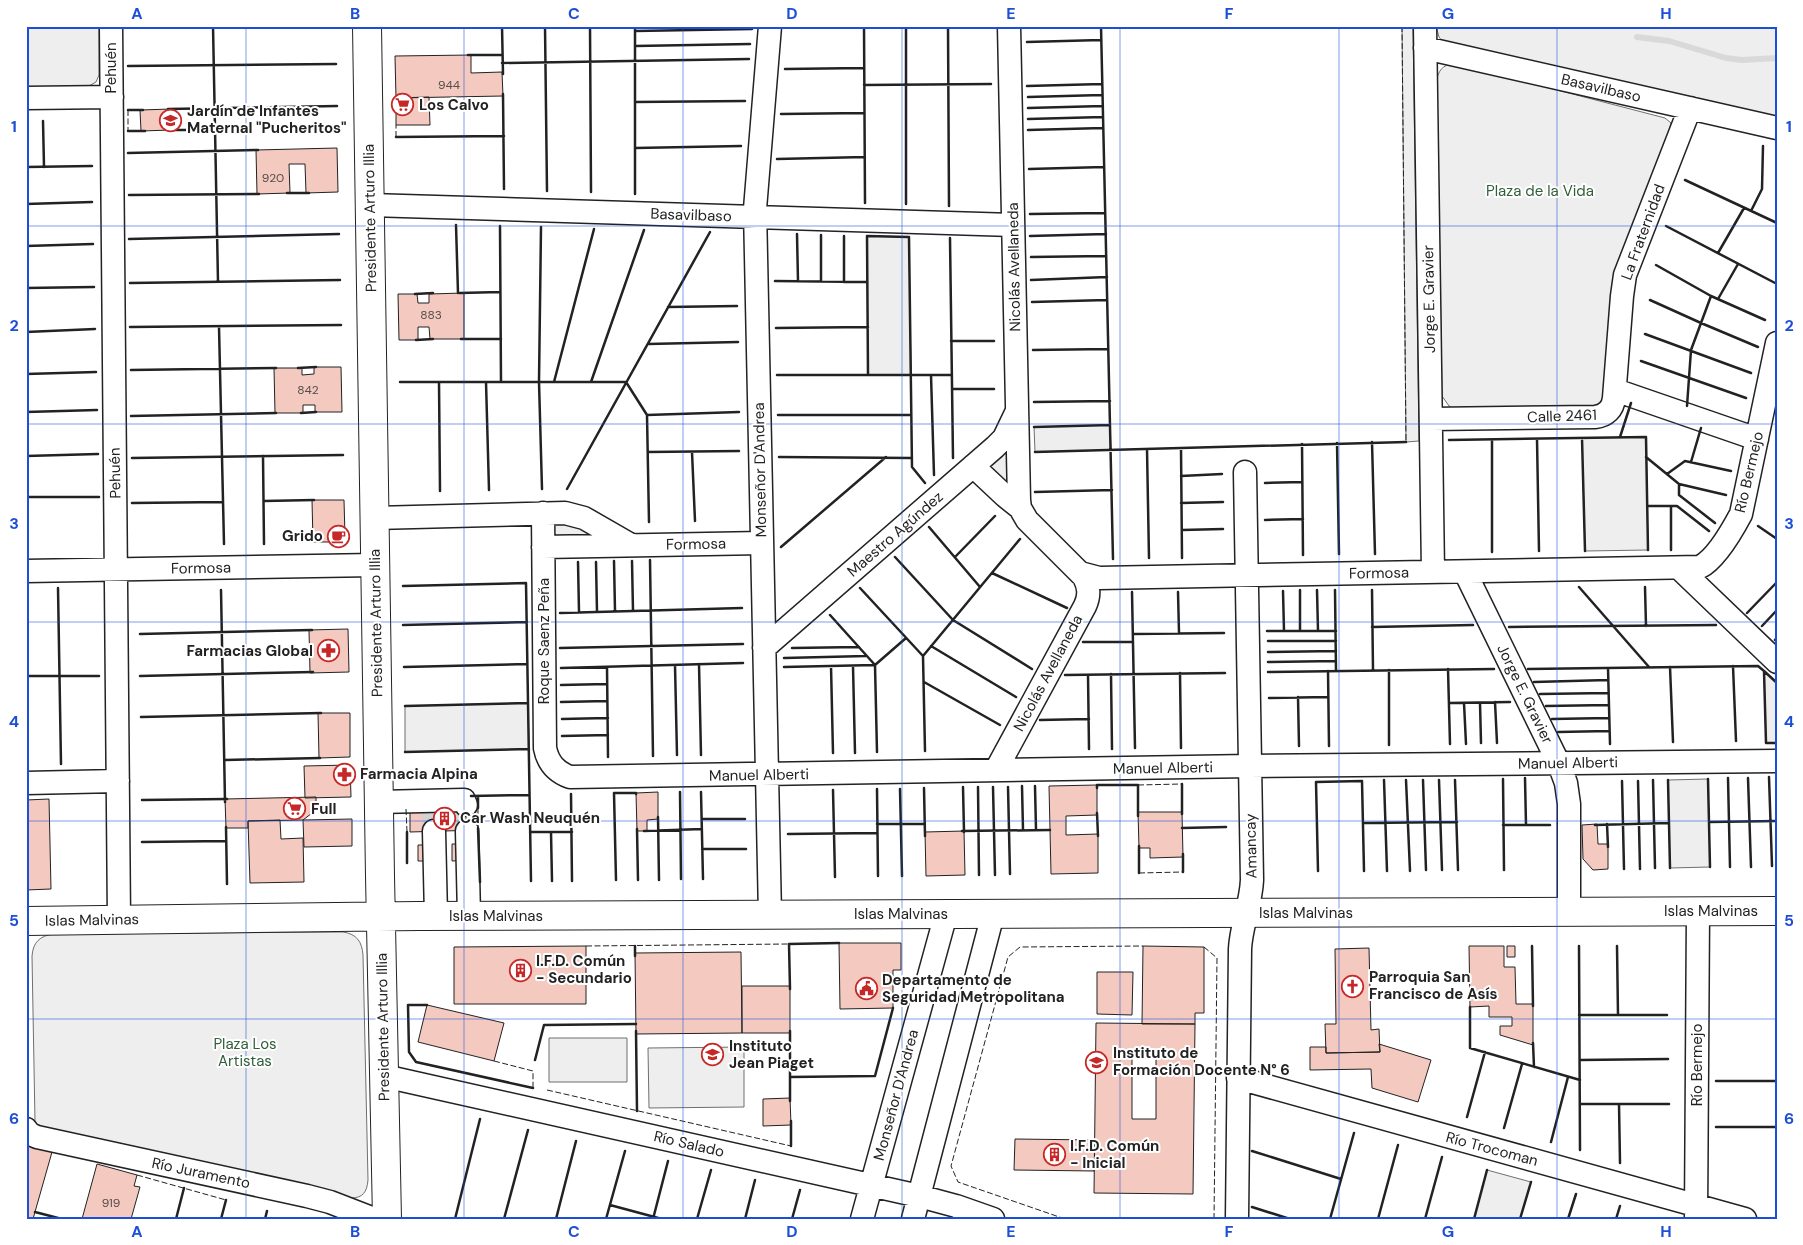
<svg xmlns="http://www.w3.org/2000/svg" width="1803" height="1245" font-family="'DM Sans',sans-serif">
<rect width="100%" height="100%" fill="#fff"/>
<path fill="#eee" stroke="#6f6f6f" d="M26,26H99V75L96,82L89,86L26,88Z
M1402,26H1413L1419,441L1406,442Z
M1436,26H1777V117L1443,42L1439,37Z
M1457,64L1665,118L1671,123L1603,406L1456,410L1449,406L1442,396L1437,79C1439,68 1446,63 1457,64Z
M867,236L909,237L911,375H868Z
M1110,425L1111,450L1035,452L1034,427Z
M1646,437L1648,550L1585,551L1582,438Z
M1007,450L1008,484L990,471L989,465Z
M560,519L589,532V534L588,536H557L554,534V524Z
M1764,671L1777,683V743H1766Z
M528,703L529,749L405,752V706Z
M1708,779L1710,867L1670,868L1668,780Z
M343,932C357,934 362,942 363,955L368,1180C367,1192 363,1198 351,1198L48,1132L40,1129L35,1122L32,956C33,942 40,936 53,934Z
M549,1038H627V1082H549Z
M744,1047V1107L649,1108L648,1048Z
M1487,1170L1531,1182L1520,1219H1474Z"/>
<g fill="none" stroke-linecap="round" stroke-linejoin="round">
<path stroke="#d9d9d9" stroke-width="6" d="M1637,37L1669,41L1726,58L1742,60L1777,58"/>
</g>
<path fill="#f3c9c0" stroke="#222" fill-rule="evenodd" d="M471,55V73L502,72L503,96L396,98L395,56Z
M429,97L430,125H396V98Z
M171,109V130L141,131L140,110Z
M337,148L338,192L306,193L305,164H289L290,193L257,194L256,150Z
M464,293V339H430L429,327H418V340H399L398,294H417L418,303H429V294Z
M314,367H341L342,412H315V405H303V413H275L274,368H302V375L314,374Z
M312,500H344L345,536L339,542H313Z
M348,629L349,672L310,673L309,630Z
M318,713H350V757L319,758Z
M350,765L351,797L305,798L304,766Z
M1097,785V815L1066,816V835L1098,834V873L1051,874L1049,786Z
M658,792V819L647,820V831H637L636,793Z
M316,797V810L303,820L248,821V828H226L225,799Z
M49,799L51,889L26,890V800Z
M478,805V830L410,832V806Z
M1138,812H1182L1183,857L1150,858V848H1139Z
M352,819V846L304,847L303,820Z
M280,820L281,839L303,838L304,882L250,883L248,821Z
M1597,824L1598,844H1608V869L1593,870L1583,859L1582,825Z
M964,831L965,875L926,876L925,832Z
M452,844H472V860L452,861Z
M418,845H438V861H418Z
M839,943H901V970H893V1008L840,1009Z
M586,946V1004H454V947Z
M1143,946L1204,947V1013H1195V1024H1142Z
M1469,946H1504V967H1515L1516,1004H1533V1045L1500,1035V1026H1512V1017H1489V1006L1470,1007Z
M1507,946H1515V957H1507Z
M1369,948L1371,1030L1379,1029L1380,1052L1326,1053L1325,1024H1336L1335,949Z
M741,952L742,1033L636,1034L635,953Z
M1097,972H1133L1132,1015L1097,1014Z
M742,986H790V1033H742Z
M427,1005L504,1023L494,1061L418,1042Z
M1096,1023L1195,1024L1193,1194L1094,1193ZM1132,1057L1156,1058V1119H1132Z
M1379,1044L1431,1060L1418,1102L1372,1088L1371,1069L1310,1070V1047H1326V1053L1380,1052Z
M790,1098L791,1125L763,1126V1099Z
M1015,1139L1095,1140L1094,1171L1014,1170Z
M26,1145L52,1152L33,1219H26Z
M97,1164L137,1175L134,1186L140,1187L131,1219H82Z"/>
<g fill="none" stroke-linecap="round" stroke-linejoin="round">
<path stroke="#d3d3d3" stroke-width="22" stroke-dasharray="22 11" stroke-linecap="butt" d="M455,805V831
M433,806L434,831"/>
<defs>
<path id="minor" d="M111,26L119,920
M1425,26L1433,572
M1425,48L1777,128
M26,98L112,97
M370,205L1013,225
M1615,390L1757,439
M1431,419L1595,417C1606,416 1613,409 1614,398L1622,296L1625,275L1690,108
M973,466L1005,496L1020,508
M543,513L545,748C548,763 556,772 570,777L1250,766L1777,761
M375,518L565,513L584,518L631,545
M543,547L762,543
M1679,568L1777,662
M26,571L375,565
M1465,572L1559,764L1566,783L1569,804V912
M1080,573L1099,578L1700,567C1716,559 1733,529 1741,514L1777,343
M764,648L995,447L1004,438L1016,413
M996,770L1085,606C1090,595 1089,587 1084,577L1027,520L1020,508L1019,500L1009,26
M26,783L118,781
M379,802L464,800L466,805
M434,831L436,916
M467,831L469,916
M770,915L755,209L770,26
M384,1076L919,1196L956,1206L993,1219
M1238,1078L1745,1219
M26,1129L30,1134L37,1137L307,1196L330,1202L374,1219
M862,1219L946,914
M913,1219L993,914
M1237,1219L1240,949C1241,926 1251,904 1252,880L1245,472
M1696,1219L1698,911"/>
<path id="major" d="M367,26L380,876L387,1219
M26,921L418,916L1777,911"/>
</defs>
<use href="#minor" stroke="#222" stroke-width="25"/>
<use href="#major" stroke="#222" stroke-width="30"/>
<use href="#minor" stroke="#fff" stroke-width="22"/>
<use href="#major" stroke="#fff" stroke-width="28"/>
<path stroke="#222" stroke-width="1" stroke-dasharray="6 2.5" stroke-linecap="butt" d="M1402,26L1406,442
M128,110V131
M396,137V125
M1138,785L1182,784
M406,809L407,832
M1139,873L1183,872
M586,946L789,944
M1204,947L1217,958L1214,1219
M494,1061L533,1071V1088
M547,1090L791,1146
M137,1175L226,1200
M1065,1219L958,1182L951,1166L1008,957L1020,947L1143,946"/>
<path stroke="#222" stroke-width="2.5" d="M213,26L218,282
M502,26L503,74
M545,26L547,191
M590,26L591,192
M635,26V194
M864,26L865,203
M906,26V204
M948,26L949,206
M1101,26L1113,559
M635,31L752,29
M1027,42L1101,40
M635,46L750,44
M468,55H502
M502,63L749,59
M128,66L336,64
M785,69L864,68
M864,85L991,84
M1027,86L1102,84
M503,94L504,189
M1028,97L1102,95
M635,102L745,101
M1028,108L1103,106
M168,109L337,106
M128,110H143
M781,114L864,113
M1028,119L1103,117
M43,121L44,167
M170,130H215
M1028,130L1103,128
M128,131H145
M396,137L504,136
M635,148L741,146
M128,153L258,150
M777,159L865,157
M26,167L92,166
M1029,169L1104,167
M1685,180L1777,223
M287,193H309
M129,195L259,194
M26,204L92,202
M1751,211L1762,189L1763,146
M1030,214L1105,213
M456,225L458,293
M500,226L501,382
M1666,226L1777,284
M541,227L539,382L542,489
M797,234L798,281
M821,235V281
M844,236V282
M1030,236L1106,234
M950,238L953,458
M129,239L339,234
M26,246L93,244
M1718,253L1744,208
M1031,257L1106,256
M1656,265L1711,296L1765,320
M1031,280L1107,277
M775,281L867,282
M130,283L340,280
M26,288L94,287
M460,293L500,292
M415,294L433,293
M1718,299L1738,264
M1650,300L1701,323L1758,347
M1032,302L1107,300
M668,307L737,306
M130,327L341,325
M219,327L224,544
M776,328L868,327
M26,332L95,329
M1645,334L1751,373
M461,339H501
M416,340L433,339
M951,341H994
M648,344L738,342
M1033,350L1108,349
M1641,361L1746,398
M298,368L316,367
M131,370L276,368
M26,374L96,372
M777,375H952
M868,375L867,236L909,237L912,467L925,483
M931,375L934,475
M400,382H626L647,415L649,522
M439,382L440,491
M486,382L489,490
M554,382L594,229
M591,382L644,230
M952,389H994
M1034,402L1110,401
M1687,406L1691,350L1711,296
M26,412L97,410
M301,413L316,412
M647,415L739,412
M778,415H911
M131,416L276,413
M1034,427L1110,425
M1620,437L1631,403
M1582,438L1585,551
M1537,439L1539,551
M1449,440L1646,437L1648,550
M1492,440V552
M1372,442L1375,554
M1337,443L1339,554
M1302,444L1303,555
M1181,448L1182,558
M1147,449L1149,558
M648,452L739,451
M692,452L695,521
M1035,452L1406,442
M26,456L98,454
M263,456L264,544
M779,457L912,458
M1646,457L1679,484V495L1715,523
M132,458L343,455
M1691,462L1701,428
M1667,474L1685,461L1731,471
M1181,476L1222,474
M1265,483L1302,482
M1679,484L1726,495
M567,489L710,232
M1035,492L1112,490
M26,497H99
M264,501L314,500
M132,503L223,502
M1181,503L1223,502
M1647,506H1677L1709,531
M1671,506V550
M1265,520L1303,519
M1758,526L1777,539
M929,527L980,587
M1182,530L1223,529
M781,547L886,457
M895,557L953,620L1032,669
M955,557L995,516
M650,560L653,756
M614,561L615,611
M632,561L633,611
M578,562L579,612
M596,562L597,612
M992,573L1067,608
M403,586L526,583L531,881
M1579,587L1649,667
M1645,587L1646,626
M58,588L61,764
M860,588L923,656
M221,590L225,802
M1300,590V631
M1317,590L1318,631
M1335,590L1336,671
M1372,590L1373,670
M1283,591L1284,631
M1132,592L1135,748
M1178,592L1179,633
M560,613L742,608
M1747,613L1777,582
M830,615L875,665L877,752
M403,625L527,622
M1762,626L1777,610
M1372,627L1473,625
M1509,627L1716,625
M1267,631H1336
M140,634L312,630
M1133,634L1224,633
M1775,640L1777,638
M1268,641H1336
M1083,642H1133
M931,646L1016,697
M560,648L743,644
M792,648L859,647
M1268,652L1336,651
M784,658L866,656
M1268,662L1336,661
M699,664L701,755
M675,665L677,755
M831,666L833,753
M853,666L855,753
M1733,666L1736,741
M404,667L527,664
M607,667L608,757
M784,667L875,665L906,638
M1670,667L1673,742
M561,668L743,663
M1608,668L1610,744
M1448,669L1450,744
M1528,669L1758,666L1764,671L1766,743H1777
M1389,670V745
M1328,671L1329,746
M1764,671L1777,683
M1268,672L1494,669
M1180,673L1181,748
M1111,674L1112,749
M1065,675L1225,673
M1088,675L1089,749
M26,676H99
M140,676L313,672
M924,682L1000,725
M1534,682L1608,680
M561,685L607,684
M1540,694L1608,693
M1298,697L1299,746
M1269,698L1328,697
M561,702L607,701
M1495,702L1497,743
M1449,703L1510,702
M1464,703L1466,744
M1480,703L1481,743
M405,706L528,703
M1546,706L1609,705
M141,717L321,713
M562,719L608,718
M1552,719L1609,718
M1040,720L1089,719
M1558,732L1609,731
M562,736L608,735
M925,751L923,656L1020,539
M405,752L529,749
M225,760L320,758
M1769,777L1772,866
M1525,778L1526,825
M1728,778L1730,867
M1748,778L1751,867
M1503,779L1504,870
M1708,779L1710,867
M1384,780L1387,871
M1406,780L1410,871
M1423,780L1426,870
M1439,780L1442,870
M1455,780L1458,870
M1653,780L1655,868
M1668,780L1670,868
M1622,781L1624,869
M1638,781L1640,869
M1182,784V814
M1022,786L1023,830
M1035,786L1036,830
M963,787L964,832
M978,787L979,875
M993,787L995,875
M1008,787L1010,874
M924,788L925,836
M1097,788V785H1138V816
M877,789L878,876
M900,789L902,876
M833,790L835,877
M680,792L681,879
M701,792L703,879
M571,794L572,881
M471,796L529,795
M478,796V808
M142,800L227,799
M1097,813L1098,836
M658,817L659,880
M702,819H745
M1709,822L1777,821
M1363,823L1457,822
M877,824H925
M1607,824L1608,847
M1503,825H1550
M1595,825L1669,823
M226,827L227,884
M478,828L480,882
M1182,828L1226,827
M637,829L638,880
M644,831L702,829
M962,831L1050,830
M407,832V863
M530,832H572
M551,832L552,881
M788,834L877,833
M142,842L226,841
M1139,846V873
M702,849H746
M1183,854V872
M1318,871L1316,782L1362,781L1364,871
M616,880L614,793H636V794
M1532,946L1533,1006
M1579,946L1580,1150
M1617,946L1618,1015
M635,956V946
M790,989L789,944L839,943
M427,1005H408L409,1052L416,1062L533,1088
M1470,1007V1048L1580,1080
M1579,1015H1667
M636,1031L637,1111
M790,1031V1101
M1533,1043L1534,1067
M535,1060L544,1025L636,1024
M1580,1060L1668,1059
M790,1077L875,1076L893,1008
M1716,1081H1777
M1580,1104H1669
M1619,1104L1620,1163
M1467,1117L1485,1052
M791,1121V1146
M1716,1127H1777
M1504,1128L1522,1064
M1551,1142L1568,1077
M1252,1151L1341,1179
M610,1205L662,1219
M1252,1207L1290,1219
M35,1212L62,1219
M176,1219L184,1188
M221,1219L226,1200
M265,1219L267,1211
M455,1219L480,1119
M504,1219L528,1130
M556,1219L576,1141
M606,1219L625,1151
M653,1219L668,1161
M697,1219L711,1170
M745,1219L755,1180
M792,1219L800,1190
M1330,1219L1354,1133
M1378,1219L1398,1145
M1425,1219L1442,1157
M1474,1219L1487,1170
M1520,1219L1531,1182
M1568,1219L1576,1194
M1616,1219L1620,1206"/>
</g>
<path fill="none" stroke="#1d4ed8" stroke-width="1" stroke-opacity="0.55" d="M246,26V1219M464,26V1219M683,26V1219M902,26V1219M1120,26V1219M1339,26V1219M1557,26V1219M26,226H1777M26,424H1777M26,622H1777M26,821H1777M26,1019H1777"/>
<defs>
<symbol id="supermarket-ring" viewBox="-11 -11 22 22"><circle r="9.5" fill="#fff" stroke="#c62828" stroke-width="1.5"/><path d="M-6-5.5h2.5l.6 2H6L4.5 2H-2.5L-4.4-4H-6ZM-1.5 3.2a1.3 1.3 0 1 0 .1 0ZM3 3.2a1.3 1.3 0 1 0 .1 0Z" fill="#c62828"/></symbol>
<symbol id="school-ring" viewBox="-11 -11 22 22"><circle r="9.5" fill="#fff" stroke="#c62828" stroke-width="1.5"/><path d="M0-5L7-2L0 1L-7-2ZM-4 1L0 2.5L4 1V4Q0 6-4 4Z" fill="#c62828"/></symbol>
<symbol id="cafe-ring" viewBox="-11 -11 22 22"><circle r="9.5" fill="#fff" stroke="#c62828" stroke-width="1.5"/><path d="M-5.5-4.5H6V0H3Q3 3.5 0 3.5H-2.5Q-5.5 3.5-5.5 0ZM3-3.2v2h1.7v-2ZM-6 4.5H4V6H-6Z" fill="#c62828"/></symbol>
<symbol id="pharmacy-ring" viewBox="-11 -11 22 22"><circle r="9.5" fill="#fff" stroke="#c62828" stroke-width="1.5"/><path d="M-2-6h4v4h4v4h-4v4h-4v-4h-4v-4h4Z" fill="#c62828"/></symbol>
<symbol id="building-ring" viewBox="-11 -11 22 22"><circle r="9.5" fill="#fff" stroke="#c62828" stroke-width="1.5"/><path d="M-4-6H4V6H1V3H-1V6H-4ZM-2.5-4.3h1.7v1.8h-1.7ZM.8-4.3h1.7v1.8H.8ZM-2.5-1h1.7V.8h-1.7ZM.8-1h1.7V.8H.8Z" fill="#c62828"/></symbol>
<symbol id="church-ring" viewBox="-11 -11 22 22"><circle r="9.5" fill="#fff" stroke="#c62828" stroke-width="1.5"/><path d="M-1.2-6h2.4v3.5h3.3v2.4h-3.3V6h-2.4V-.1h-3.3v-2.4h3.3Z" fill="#c62828"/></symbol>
<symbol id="civic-ring" viewBox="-11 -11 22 22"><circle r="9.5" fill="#fff" stroke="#c62828" stroke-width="1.5"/><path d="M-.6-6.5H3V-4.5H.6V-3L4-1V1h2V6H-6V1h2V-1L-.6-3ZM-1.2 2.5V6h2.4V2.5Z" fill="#c62828"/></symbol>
<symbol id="university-ring" viewBox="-11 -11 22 22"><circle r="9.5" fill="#fff" stroke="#c62828" stroke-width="1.5"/><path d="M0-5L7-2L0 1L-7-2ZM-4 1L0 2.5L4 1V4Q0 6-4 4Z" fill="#c62828"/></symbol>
</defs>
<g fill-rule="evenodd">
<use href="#supermarket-ring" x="390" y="92" width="25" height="25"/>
<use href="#school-ring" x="158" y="108" width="25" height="25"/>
<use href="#cafe-ring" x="326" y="524" width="25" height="25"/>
<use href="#pharmacy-ring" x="316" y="638" width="25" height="25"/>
<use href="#pharmacy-ring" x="332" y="762" width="25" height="25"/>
<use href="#supermarket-ring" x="282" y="796" width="25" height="25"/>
<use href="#building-ring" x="432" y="806" width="25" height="25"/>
<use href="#building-ring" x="508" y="958" width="25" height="25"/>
<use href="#church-ring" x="1340" y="974" width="25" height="25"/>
<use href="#civic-ring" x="854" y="976" width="25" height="25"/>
<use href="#school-ring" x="700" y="1042" width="25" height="25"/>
<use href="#university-ring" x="1084" y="1050" width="25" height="25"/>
<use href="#building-ring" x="1042" y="1142" width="25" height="25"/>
</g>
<g text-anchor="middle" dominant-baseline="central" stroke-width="4" stroke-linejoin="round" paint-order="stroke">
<g font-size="12" fill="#564c4a">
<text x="449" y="85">944</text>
<text x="273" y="178">920</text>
<text x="431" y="315">883</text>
<text x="308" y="390">842</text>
<text x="111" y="1203">919</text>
</g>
<g font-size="15" fill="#222" stroke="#fff">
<text transform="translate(111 68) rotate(-90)">Pehuén</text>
<text transform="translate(1601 88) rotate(13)">Basavilbaso</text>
<text transform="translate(691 215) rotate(2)">Basavilbaso</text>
<text transform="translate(370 218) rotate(-91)">Presidente Arturo Illia</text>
<text transform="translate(1643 232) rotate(-70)">La Fraternidad</text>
<text transform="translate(1014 267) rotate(-91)">Nicolás Avellaneda</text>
<text transform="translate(1429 299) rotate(-91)">Jorge E. Gravier</text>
<text transform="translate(1562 416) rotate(-2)">Calle 2461</text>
<text transform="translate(760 470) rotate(-91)">Monseñor D'Andrea</text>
<text transform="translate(1749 472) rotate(-77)">Río Bermejo</text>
<text transform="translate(115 473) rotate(-91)">Pehuén</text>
<text transform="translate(895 534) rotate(-41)">Maestro Agúndez</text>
<text transform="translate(696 544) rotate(-1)">Formosa</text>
<text transform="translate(201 568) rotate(-1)">Formosa</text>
<text transform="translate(1379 573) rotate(-1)">Formosa</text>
<text transform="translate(376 623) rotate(-91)">Presidente Arturo Illia</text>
<text transform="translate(544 641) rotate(-90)">Roque Saenz Peña</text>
<text transform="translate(1048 673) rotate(-62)">Nicolás Avellaneda</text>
<text transform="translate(1525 694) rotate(64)">Jorge E. Gravier</text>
<text transform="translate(1568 763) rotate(-1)">Manuel Alberti</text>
<text transform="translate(1163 768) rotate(-1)">Manuel Alberti</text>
<text transform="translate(759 775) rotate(-1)">Manuel Alberti</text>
<text transform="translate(1251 846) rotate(-91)">Amancay</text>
<text x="1711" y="911">Islas Malvinas</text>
<text x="1306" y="913">Islas Malvinas</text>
<text x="901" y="914">Islas Malvinas</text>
<text x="496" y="916">Islas Malvinas</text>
<text transform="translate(92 920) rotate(-1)">Islas Malvinas</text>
<text transform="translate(383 1027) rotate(-91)">Presidente Arturo Illia</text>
<text transform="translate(1697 1065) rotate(-90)">Río Bermejo</text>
<text transform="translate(896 1095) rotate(-75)">Monseñor D'Andrea</text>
<text transform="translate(689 1144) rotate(13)">Río Salado</text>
<text transform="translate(1492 1149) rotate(15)">Río Trocoman</text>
<text transform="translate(201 1173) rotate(12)">Río Juramento</text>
</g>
<g font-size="15" font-weight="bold" fill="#222" stroke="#fff" text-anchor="start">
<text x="419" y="105">Los Calvo</text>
<text x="187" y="111">Jardín de Infantes<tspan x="187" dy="17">Maternal "Pucheritos"</tspan></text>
<text x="323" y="536" text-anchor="end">Grido</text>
<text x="313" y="651" text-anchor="end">Farmacias Global</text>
<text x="360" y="774">Farmacia Alpina</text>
<text x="311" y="809">Full</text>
<text x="460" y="818">Car Wash Neuquén</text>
<text x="536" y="961">I.F.D. Común<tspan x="536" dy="17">- Secundario</tspan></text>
<text x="1369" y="977">Parroquia San<tspan x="1369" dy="17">Francisco de Asís</tspan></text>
<text x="882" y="980">Departamento de<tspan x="882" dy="17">Seguridad Metropolitana</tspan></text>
<text x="729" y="1046">Instituto<tspan x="729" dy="17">Jean Piaget</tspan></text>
<text x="1113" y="1053">Instituto de<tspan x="1113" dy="17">Formación Docente N° 6</tspan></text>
<text x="1070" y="1146">I.F.D. Común<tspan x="1070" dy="17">- Inicial</tspan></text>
</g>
<g font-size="15" fill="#2f5e38" stroke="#fff">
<text x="1540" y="191">Plaza de la Vida</text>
<text x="245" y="1044">Plaza Los<tspan x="245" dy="17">Artistas</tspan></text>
</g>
</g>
<rect width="1803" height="1245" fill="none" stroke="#ffffff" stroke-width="55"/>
<rect x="28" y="28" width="1748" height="1190" fill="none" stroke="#1d4ed8" stroke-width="2"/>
<g font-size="16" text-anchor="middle" font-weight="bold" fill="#1d4ed8">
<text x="137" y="19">A</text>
<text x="355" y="19">B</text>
<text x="574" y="19">C</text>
<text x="792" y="19">D</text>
<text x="1011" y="19">E</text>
<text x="1229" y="19">F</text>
<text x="1448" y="19">G</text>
<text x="1666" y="19">H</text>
<text x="14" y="132">1</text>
<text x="1789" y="132">1</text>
<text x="14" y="331">2</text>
<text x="1789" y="331">2</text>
<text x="14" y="529">3</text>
<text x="1789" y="529">3</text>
<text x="14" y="727">4</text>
<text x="1789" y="727">4</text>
<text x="14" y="926">5</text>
<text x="1789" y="926">5</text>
<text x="14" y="1124">6</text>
<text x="1789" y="1124">6</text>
<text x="137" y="1237">A</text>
<text x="355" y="1237">B</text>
<text x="574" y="1237">C</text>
<text x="792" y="1237">D</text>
<text x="1011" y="1237">E</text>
<text x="1229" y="1237">F</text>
<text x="1448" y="1237">G</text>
<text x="1666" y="1237">H</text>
</g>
</svg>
